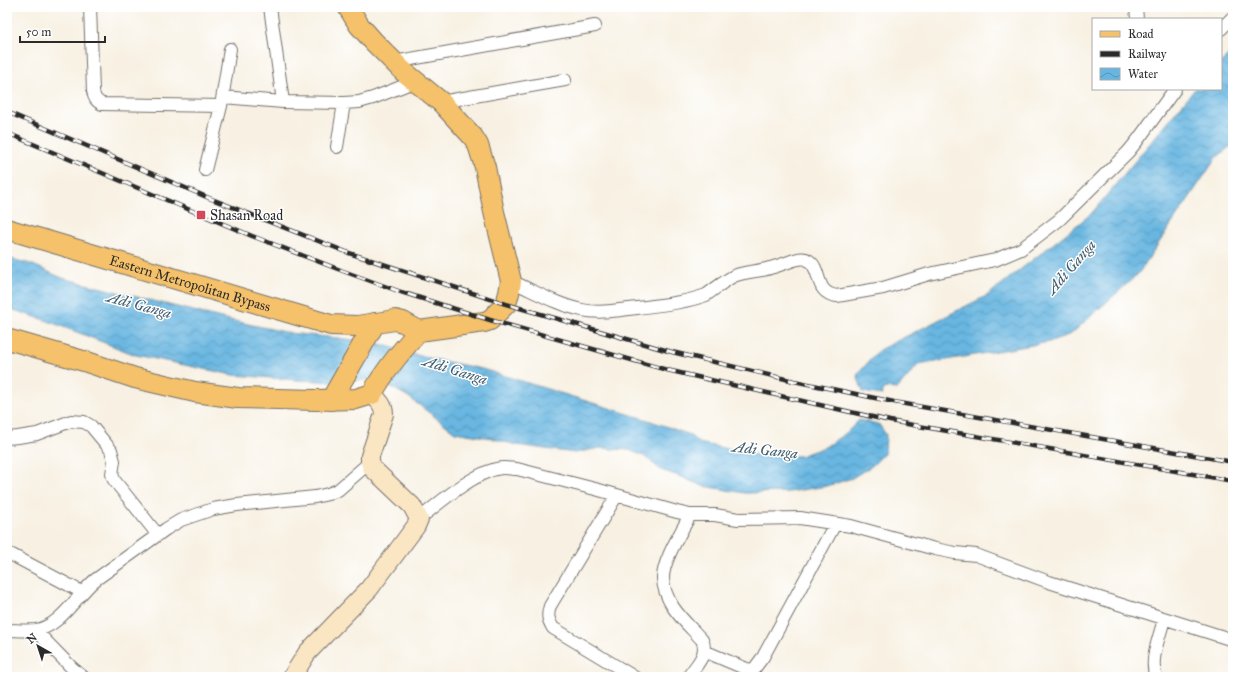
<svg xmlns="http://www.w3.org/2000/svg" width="1240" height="684" font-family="'IM FELL Great Primer',serif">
<defs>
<pattern id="water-waves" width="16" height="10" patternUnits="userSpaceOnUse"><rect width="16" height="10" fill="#67b6e1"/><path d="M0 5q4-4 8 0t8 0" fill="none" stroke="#5594b7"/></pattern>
</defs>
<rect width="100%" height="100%" fill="#fff"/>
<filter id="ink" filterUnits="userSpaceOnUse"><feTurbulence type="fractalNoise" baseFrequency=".025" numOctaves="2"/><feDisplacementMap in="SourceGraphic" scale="8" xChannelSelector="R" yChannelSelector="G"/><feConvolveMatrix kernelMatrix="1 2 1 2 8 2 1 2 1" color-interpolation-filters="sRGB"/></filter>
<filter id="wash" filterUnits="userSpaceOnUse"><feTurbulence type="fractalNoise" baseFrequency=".012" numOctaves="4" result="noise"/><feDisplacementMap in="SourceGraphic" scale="16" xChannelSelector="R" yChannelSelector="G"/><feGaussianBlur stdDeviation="0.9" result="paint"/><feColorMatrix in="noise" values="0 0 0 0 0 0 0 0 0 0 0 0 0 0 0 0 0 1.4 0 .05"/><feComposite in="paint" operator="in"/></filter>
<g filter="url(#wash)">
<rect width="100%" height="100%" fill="#f8f1e3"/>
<path fill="url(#water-waves)" stroke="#497086" d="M1233,53V144L1216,158L1138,274L1071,334L1049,342L918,365L897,389L884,388L882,395L863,392L857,375L879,350L988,295L1091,214L1195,89H1221V62Z
M7,258L31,264L62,278L225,319L290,333L373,342L424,357L482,369L645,419L688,434L699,443L757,455L800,456L825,447L846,433L859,420L879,424L886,435L885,453L873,465L852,478L827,486L788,492L745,493L703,486L676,475L661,470L644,456L629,450L599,448L575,453L516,445L491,438L455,432L407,396L377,379L343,382L296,380L233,375L136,355L48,321L7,308Z"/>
</g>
<g filter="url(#ink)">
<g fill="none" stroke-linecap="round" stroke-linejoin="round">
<defs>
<path id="minor" d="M90,7L93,91C94,98 96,101 102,104L221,106
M270,7L283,102
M1136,7L1137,19
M1221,29L1233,17
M394,62L595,26
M223,97L283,102L344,103L359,102L373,98L416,81
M441,102L565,80
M337,147L344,103
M205,170L221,106L230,49
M511,281C534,291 557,305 582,310C600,314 619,310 637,308C660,305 684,303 706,295C715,289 724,281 734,276C746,271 758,272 770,268C778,266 786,263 794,260C798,259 804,257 808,260C823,269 813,293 837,296L883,288L929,274L995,260L1021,249L1059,220L1128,152L1137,141L1175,89
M7,438L18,437L37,434L71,421L84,422L91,426L111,450L114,461L112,474L114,480L158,535
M617,495L550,606C547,615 548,620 553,628L634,677
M419,519C439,503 479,468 504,468C508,468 513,469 517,469L599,490L677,512L690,515H715L738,519L800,518L851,526L935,549L955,553L976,555L1049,582L1233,640
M7,554L12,555L82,592
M7,630C16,630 26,631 36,630C60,627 77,595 95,580L166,529L181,520L213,509L237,505L315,497L328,494L338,490L370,462
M35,630L71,667L83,677
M704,651L749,670L754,669L763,657L835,524
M688,677C696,665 709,654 702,640C692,629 681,619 673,607C668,599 663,587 663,578C663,560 682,531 690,515
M1156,677C1149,660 1160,636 1164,619"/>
<path id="secondary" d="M292,677L307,653L369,589L416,526L419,519L412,506L372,468L370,462V456L384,414C384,405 378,400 372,394"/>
<g id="primary">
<path id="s1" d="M7,229L331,325L357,326L395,320L403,322L419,331"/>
<path d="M7,339L87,362L135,378L195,392L238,398L316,400L356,399L372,394C384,371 402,350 419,331L484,322L490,320L506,304L509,293L511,281L494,212L485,167L478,145L473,137L441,102L403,71L374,42L359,25L348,7"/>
<path d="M331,400L375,323"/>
</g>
</defs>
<use href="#minor" stroke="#73706b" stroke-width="14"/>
<use href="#secondary" stroke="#73706b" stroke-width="20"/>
<use href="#primary" stroke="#73706b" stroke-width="22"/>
<use href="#minor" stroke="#fff" stroke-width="12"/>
<use href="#secondary" stroke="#fbe6c4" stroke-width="18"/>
<use href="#primary" stroke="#f5c16b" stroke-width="20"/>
<defs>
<path id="rail" d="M7,112L209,198L349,253L506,304L672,352L794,381L894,402L1233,462
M7,133L252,236L343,271L401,292L490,320L667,370L890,421L1233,481"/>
</defs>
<use href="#rail" stroke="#2b2b2b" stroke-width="4.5"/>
<use href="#rail" stroke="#fff" stroke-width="3" stroke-dasharray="9" stroke-linecap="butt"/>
</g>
</g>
<rect fill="#d1495b" stroke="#fff" stroke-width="1.5" x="196" y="210" width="10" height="10" rx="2"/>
<g text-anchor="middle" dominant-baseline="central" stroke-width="3" stroke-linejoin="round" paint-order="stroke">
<g font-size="14" fill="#2b2b2b" stroke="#fff" text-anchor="start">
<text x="210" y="215">Shasan Road</text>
</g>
<g font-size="14" fill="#2b2b2b" stroke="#fff">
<text stroke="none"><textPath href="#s1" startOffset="191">Eastern Metropolitan Bypass</textPath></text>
</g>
<g font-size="15" font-style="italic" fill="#405c6b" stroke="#fff">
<text transform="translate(1071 267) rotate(-49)">Adi Ganga</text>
<text transform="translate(139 305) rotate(15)">Adi Ganga</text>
<text transform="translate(455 370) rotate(17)">Adi Ganga</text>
<text transform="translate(765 450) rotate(6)">Adi Ganga</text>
</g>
</g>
<rect width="1240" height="684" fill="none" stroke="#fff" stroke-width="24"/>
<rect x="1092" y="18" width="130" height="72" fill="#ffffff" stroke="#aaaaaa"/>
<rect x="1100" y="31" width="20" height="6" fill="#f5c16b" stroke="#aaaaaa"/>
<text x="1128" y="38" font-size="12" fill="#2b2b2b">Road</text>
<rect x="1100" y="51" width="20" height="6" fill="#2b2b2b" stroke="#aaaaaa"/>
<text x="1128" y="58" font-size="12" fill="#2b2b2b">Railway</text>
<rect x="1100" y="68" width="20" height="12" fill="url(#water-waves)" stroke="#aaaaaa"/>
<text x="1128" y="78" font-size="12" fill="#2b2b2b">Water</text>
<g transform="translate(38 646) rotate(321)" stroke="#ffffff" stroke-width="3" paint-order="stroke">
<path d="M0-3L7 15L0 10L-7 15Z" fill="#2b2b2b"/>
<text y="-6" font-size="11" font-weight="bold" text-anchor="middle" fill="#2b2b2b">N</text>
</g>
<path d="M20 36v6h85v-6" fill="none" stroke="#2b2b2b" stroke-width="2"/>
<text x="26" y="36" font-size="12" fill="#2b2b2b" stroke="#ffffff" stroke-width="3" paint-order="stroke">50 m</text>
</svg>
